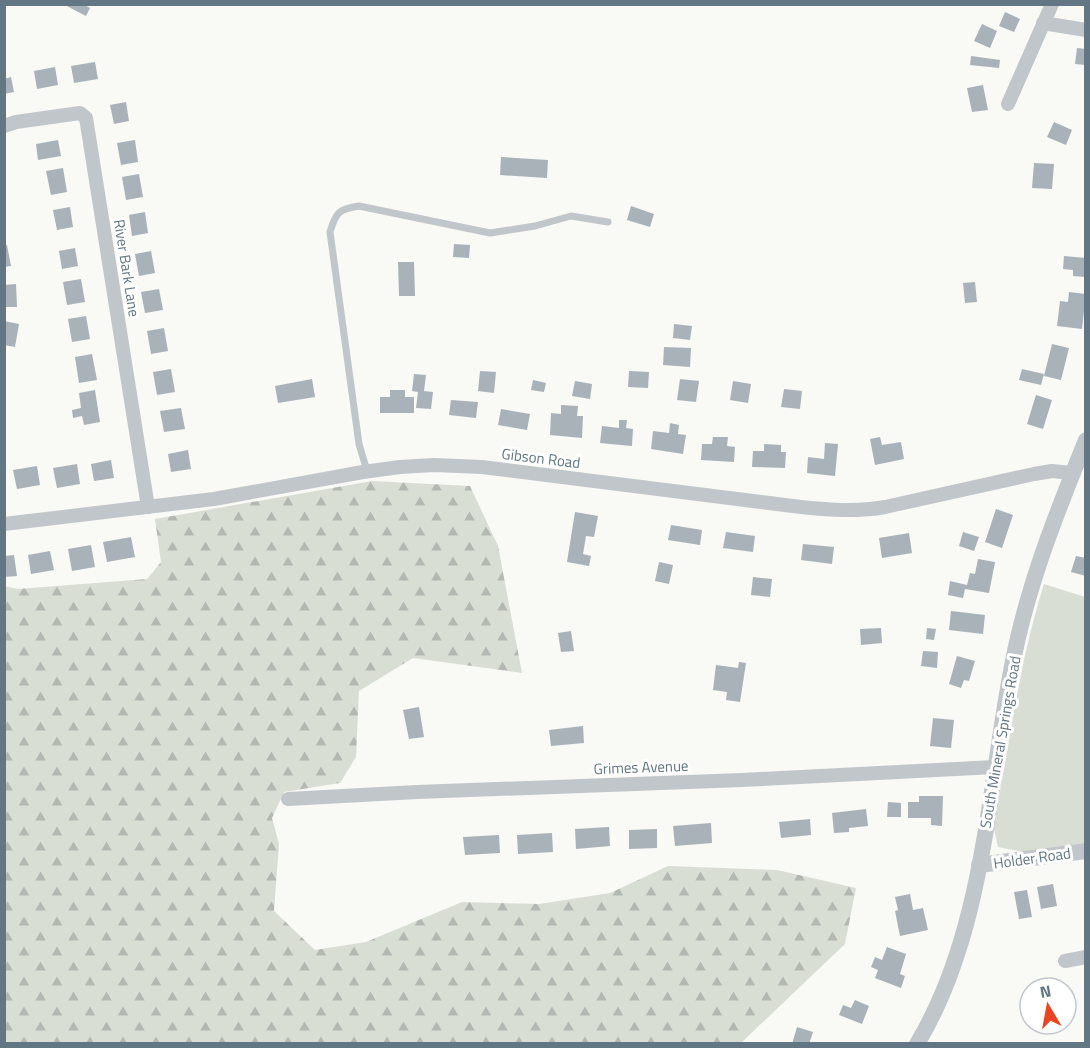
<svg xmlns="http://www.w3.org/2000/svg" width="1090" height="1048" font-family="'Titillium Web',sans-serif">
<defs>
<pattern id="forest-firs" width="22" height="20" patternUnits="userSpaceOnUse" patternTransform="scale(1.5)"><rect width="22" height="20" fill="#d9ded5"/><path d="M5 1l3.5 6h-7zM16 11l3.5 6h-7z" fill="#b3b9b2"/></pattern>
</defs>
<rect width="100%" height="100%" fill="#f9f9f6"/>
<path fill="#d9ded5" d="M1044,584L1085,597V843L1023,852L998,847L994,829C1008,747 1019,664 1044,584Z"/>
<path fill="url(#forest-firs)" d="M372,481L470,486L498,546L522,673L413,658L359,691L356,757L340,783L284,792L272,818L279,844L274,911L315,950L366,942L462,902L539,904L610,893L668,866L777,870L856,888L845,944L741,1043H5L4,586L18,589L147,579L161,562L155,519Z"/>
<path fill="#a8b2b8" d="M63,4H83L90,8L86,16Z
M1005,12L1020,19L1014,32L999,26Z
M982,24L997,31L990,48L974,41Z
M1077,48L1086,49V65L1075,64Z
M971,56L1000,60L999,68L970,65Z
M95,62L98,79L74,83L71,66Z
M55,67L58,85L37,89L34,71Z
M11,77L14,92L4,94V79Z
M983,85L988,110L972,112L967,88Z
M126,102L129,121L114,124L110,105Z
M1054,122L1072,130L1066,145L1047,137Z
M58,140L61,156L38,160L36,144Z
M135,140L138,162L121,165L117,143Z
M501,157L548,160L547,178L500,175Z
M1034,163L1054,164L1052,189L1032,188Z
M63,168L67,192L51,195L46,171Z
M139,174L143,197L126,200L122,177Z
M631,206L654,214L650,227L627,220Z
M70,207L73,227L57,230L53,210Z
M145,212L148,233L132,236L129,215Z
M454,244L470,245L469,258L453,257Z
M4,245H7L11,266L4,267Z
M75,248L78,266L62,269L59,251Z
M151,251L155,273L139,276L135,254Z
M1064,256L1086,258V277L1073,276V270L1063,269Z
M398,262H414L415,296H399Z
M81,279L85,302L67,305L63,282Z
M975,282L977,302L965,303L963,283Z
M16,284L17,307H4V285Z
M159,289L163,310L145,313L141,292Z
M1069,292L1086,294L1082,329L1057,326L1060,301L1068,302Z
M86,316L90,339L72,342L68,319Z
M4,321L19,324L15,347L4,345Z
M674,324L692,326L690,340L673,338Z
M164,328L168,351L151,354L147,331Z
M1052,344L1069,348L1061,380L1044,376Z
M664,347L691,348L690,367L663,365Z
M92,354L97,380L79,383L75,357Z
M171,369L175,392L157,395L153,372Z
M1022,369L1044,374L1041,385L1019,380Z
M480,371L496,372L494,393L478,391Z
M629,371L649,372L648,388L628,387Z
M414,374L426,375L424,391L433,392L431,409L416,408L418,392L412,391Z
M312,379L315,397L278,403L275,386Z
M680,379L699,381L696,402L677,400Z
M533,380L546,383L544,392L531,390Z
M575,381L592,384L590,399L572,396Z
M733,381L751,384L748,403L730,400Z
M784,389L802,391L800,409L781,407Z
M95,390L100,422L84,425L82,416L73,418L72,410L81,408L79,393Z
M390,390H405V397H414V413H380V397H390Z
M1036,395L1052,400L1043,429L1027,424Z
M451,400L478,402L476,418L449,415Z
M561,405L578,406L577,416H583L582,438L550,435L551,413L561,414Z
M181,408L185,429L164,432L160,411Z
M501,409L530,414L527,430L498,425Z
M619,420H627L626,428L633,429L632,446L600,443L602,426L619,428Z
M670,423L679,425L678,434L686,435L683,454L651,449L653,431L669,433Z
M713,437H728L727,446L735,447L734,462L701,460L702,444H712Z
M880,437L882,445L901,442L904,459L875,465L870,439Z
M825,443L838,444L835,476L807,473L808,457L824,459Z
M764,444L781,445V452H786L785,468L752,467L753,451H764Z
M188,450L191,469L171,472L168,454Z
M111,460L114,478L94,481L91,464Z
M77,464L80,484L57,488L53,468Z
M37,466L40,485L17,489L13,470Z
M996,509L1013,515L1002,548L985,542Z
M575,512L598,516L594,537L586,536L583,554L591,556L589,566L567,562Z
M671,525L702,530L700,545L668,540Z
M726,532L755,536L753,552L723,548Z
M963,532L979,537L974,551L959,546Z
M909,533L912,553L882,558L879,538Z
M131,537L135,557L107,562L103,542Z
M803,544L834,547L832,564L801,560Z
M91,545L95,567L72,571L68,549Z
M50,551L54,570L31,574L28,555Z
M14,555L17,576L4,577V556Z
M1076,556L1086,558V576L1071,572Z
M978,559L995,562L989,593L965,589L963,598L948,595L950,581L967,585L970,573L975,574Z
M659,562L673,565L669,584L655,581Z
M753,577L772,579L770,597L751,595Z
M951,611L985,615L983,634L949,630Z
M881,628L882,643L861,645L860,629Z
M927,628L936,629L934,640L926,639Z
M571,631L574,651L561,652L558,633Z
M923,651L938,652L937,668L921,666Z
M957,656L975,661L969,681L964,680L961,688L949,684Z
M739,662L746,663L740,702L726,700L727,692L713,690L716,665L738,668Z
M419,707L424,737L409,739L403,710Z
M933,718L954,720L951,748L930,746Z
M583,726L584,743L551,746L549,730Z
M919,796H943L942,826L931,825V818H908V802H919Z
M888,802L901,803V817H887Z
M866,809L868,826L849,828V832L834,833L832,813Z
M810,819L811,835L781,838L779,822Z
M711,823L712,843L675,846L673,826Z
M609,827L610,846L576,849L575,829Z
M657,829V848L629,849V830Z
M552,833L553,852L518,854L517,835Z
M499,835L500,853L465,855L463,837Z
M1053,884L1057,906L1041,909L1037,887Z
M1027,890L1032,917L1019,919L1014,892Z
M910,894L913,910L923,908L928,930L900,936L895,911L898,910L895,897Z
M887,947L906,954L900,974L905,976L901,988L875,978L878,970L871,967L875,957L882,960Z
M855,1000L869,1006L862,1024L839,1015L843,1005L851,1008Z
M797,1027L813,1032L809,1044H792Z"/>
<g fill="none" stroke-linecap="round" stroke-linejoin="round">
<path stroke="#bbbfc2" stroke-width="2" stroke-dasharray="3 3" stroke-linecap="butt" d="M1086,990V1001"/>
<path stroke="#c1c6ca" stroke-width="7" d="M367,471L359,444L330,232C336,212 339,209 359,206L490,233L535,226L571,216L608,222"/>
<path stroke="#c1c6ca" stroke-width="14" d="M1043,23L1086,30
M1008,104L1052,4
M4,126L16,122L80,113L86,118L148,507
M4,524L214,499L363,472L400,467L434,465L482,467L801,507C830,510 857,512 885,507L1034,474L1052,471L1072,473
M288,799L417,792L742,780L995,767
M1065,961L1086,957"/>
<path stroke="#c1c6ca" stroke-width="16" d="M979,865L1086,851
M917,1044C985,931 988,786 1013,661C1028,584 1057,512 1086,440"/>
</g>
<g text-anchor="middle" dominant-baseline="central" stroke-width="6" stroke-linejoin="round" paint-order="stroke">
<g font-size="15" fill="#627683" stroke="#fff">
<text transform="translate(127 268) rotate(81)">River Bark Lane</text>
<text transform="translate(541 458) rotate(7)">Gibson Road</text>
<text transform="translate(1000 742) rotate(-80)">South Mineral Springs Road</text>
<text transform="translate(641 767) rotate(-2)">Grimes Avenue</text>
<text transform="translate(1032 858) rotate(-8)">Holder Road</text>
</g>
</g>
<rect width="1090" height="1048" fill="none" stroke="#627683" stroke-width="12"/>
<g transform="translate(1048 1006) rotate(350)"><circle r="28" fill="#ffffff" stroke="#c0c8cd" stroke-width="1.5"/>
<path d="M0-4.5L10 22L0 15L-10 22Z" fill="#ec4523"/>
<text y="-9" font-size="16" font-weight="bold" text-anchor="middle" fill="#627683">N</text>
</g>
</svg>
